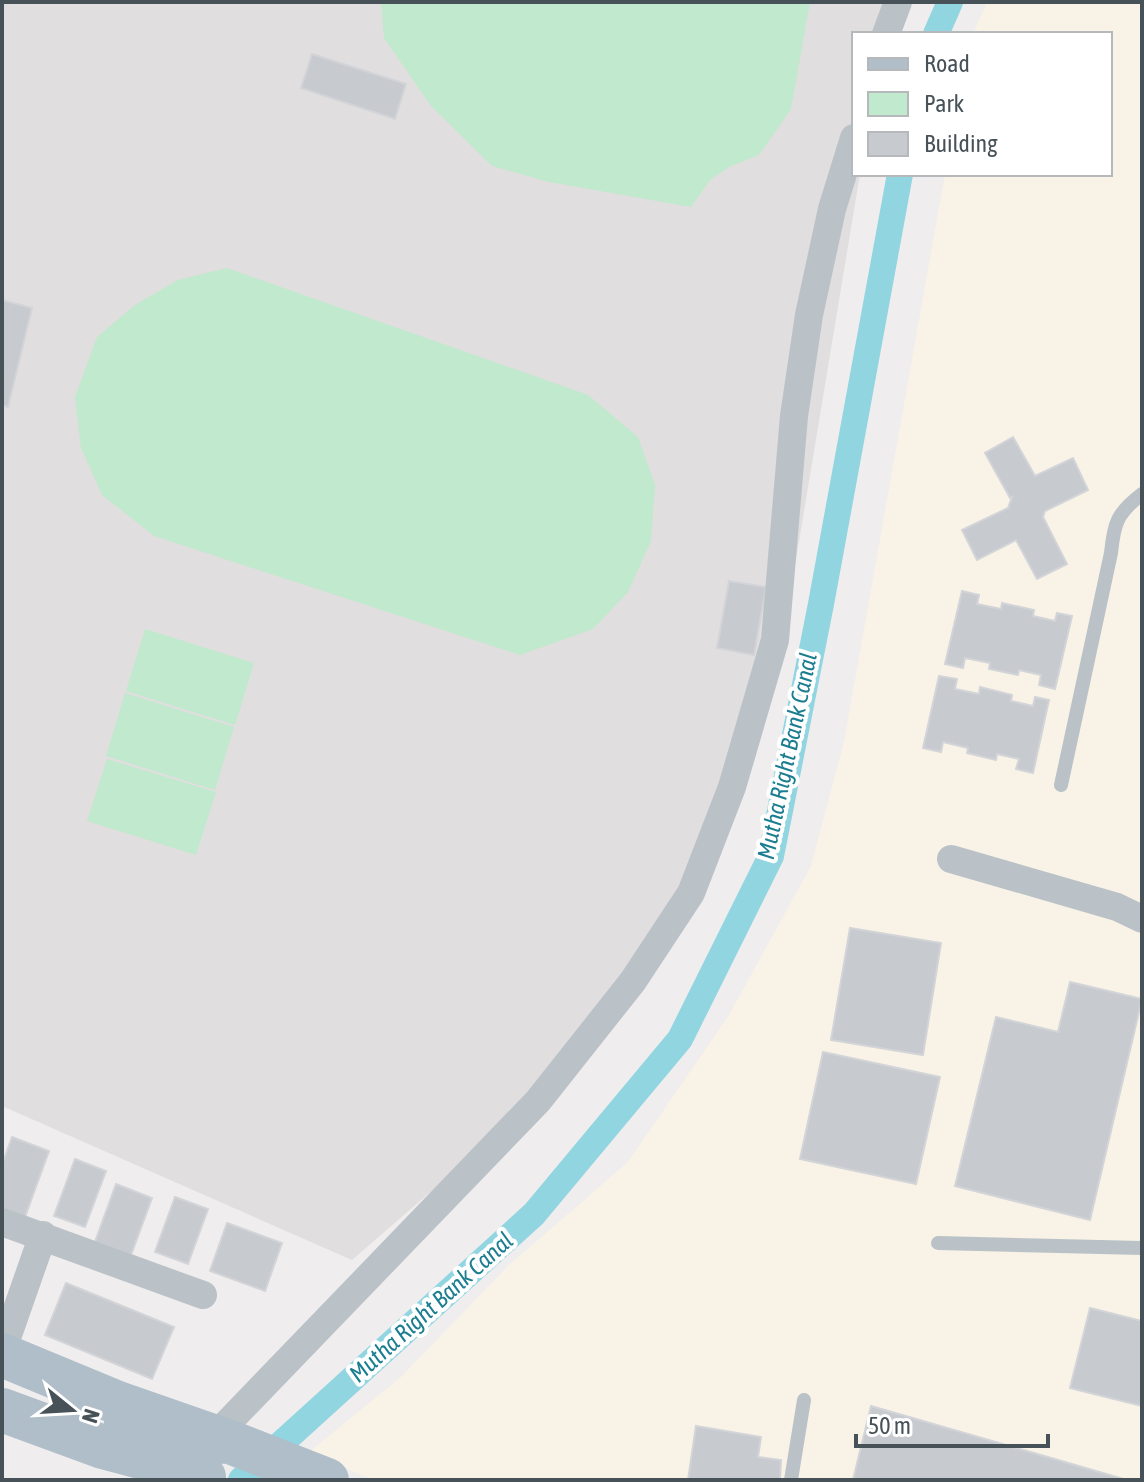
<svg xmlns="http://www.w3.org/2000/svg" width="1144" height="1482" font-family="'Asap Condensed',sans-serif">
<rect width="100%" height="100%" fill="#efeded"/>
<path fill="#f9f3e7" d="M987,2H1142V1480H374L308,1453L401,1377L508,1266L628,1162L729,1015L811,866L844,742L945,174H1110V34H973Z"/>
<path fill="#e0dede" d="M2,2H909L899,34H854V174H860L785,626L692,890L532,1104L352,1260L2,1106Z"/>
<path fill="#c0e9cd" d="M381,2H810L791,109L759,155L729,167L710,180L691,207L549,182L492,166L431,106L384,38Z
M227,268L588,395L638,437L655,485L651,541L628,592L593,629L520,655L154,536L102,495L81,448L75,397L97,337L135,305L178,280Z
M145,629L254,663L235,725L126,691Z
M125,693L234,727L215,790L106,756Z
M107,759L216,792L196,855L87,821Z"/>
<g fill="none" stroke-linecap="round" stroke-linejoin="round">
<path stroke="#91d5e1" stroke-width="26" d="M936,34L950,2
M241,1480L534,1214L680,1039L771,856L821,604L900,174"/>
</g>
<path fill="#c7cacf" stroke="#d2d4d8" stroke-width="2" d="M312,54L406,84L395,119L301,88Z
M2,300L32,308L8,407L2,405Z
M1013,437L1035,476L1073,458L1088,490L1045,511L1043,517L1067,564L1037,579L1016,540L977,560L962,530L1008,508L1012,497L1010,498L985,453Z
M729,581L766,587L754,655L717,648Z
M962,591L979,595L977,604L1001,609L1002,603L1034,610L1033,616L1055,621L1057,613L1072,616L1055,689L1039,685L1041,675L1019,670L1018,675L989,669L990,663L965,658L963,668L945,664Z
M939,676L957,679L955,689L979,694L980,687L1012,695L1011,701L1033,706L1035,697L1049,700L1033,773L1016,769L1019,759L997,754L996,760L967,753L968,748L943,742L941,752L923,748Z
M850,928L941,943L923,1055L831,1040Z
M1070,982L1142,999L1090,1220L955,1186L996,1017L1058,1032Z
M823,1052L940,1077L916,1184L800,1159Z
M12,1137L49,1151L25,1217L2,1208V1165Z
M75,1159L106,1171L85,1227L54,1216Z
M116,1184L152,1198L131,1255L95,1242Z
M175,1197L208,1209L188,1264L155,1252Z
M227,1223L282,1243L265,1291L210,1271Z
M66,1283L174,1327L152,1379L45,1335Z
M1090,1308L1142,1321V1406L1070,1388Z
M871,1406L1006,1445L1127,1480H853Z
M696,1426L761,1437L758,1457L781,1460L780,1480H688Z"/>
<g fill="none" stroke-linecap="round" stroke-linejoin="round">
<path stroke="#bac2c8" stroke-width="14" d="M1061,785L1111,553C1114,523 1117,513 1142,494
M938,1243L1142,1248
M791,1480L804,1400"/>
<path stroke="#bac2c8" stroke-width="28" d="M886,34L898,2
M951,859L1117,907L1142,919
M2,1222L203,1295
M2,1352L43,1235
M214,1437L538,1101L633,981L691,893L732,787L775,640L794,416L809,315L832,209L854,138"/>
<path stroke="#afbec9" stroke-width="44" d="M2,1355L118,1403L230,1442
M2,1410L103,1447L159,1462
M125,1428L156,1439L204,1477
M200,1441L230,1442L327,1480"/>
</g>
<g text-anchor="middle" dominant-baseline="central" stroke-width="8" stroke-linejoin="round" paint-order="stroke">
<g font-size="24" font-style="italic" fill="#1b7e90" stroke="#fff">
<text transform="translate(787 756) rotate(-78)">Mutha Right Bank Canal</text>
<text transform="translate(431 1307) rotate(-42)">Mutha Right Bank Canal</text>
</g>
</g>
<rect width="1144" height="1482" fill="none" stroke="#475158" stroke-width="8"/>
<rect x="852" y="32" width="260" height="144" fill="#ffffff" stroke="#b5b9bc" stroke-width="2"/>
<rect x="868" y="58" width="40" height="12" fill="#afbec9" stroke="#b5b9bc" stroke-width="2"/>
<text x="924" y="72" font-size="24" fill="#475158">Road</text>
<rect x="868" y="92" width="40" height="24" fill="#c0e9cd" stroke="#b5b9bc" stroke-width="2"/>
<text x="924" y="112" font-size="24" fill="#475158">Park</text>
<rect x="868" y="132" width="40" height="24" fill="#c7cacf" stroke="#b5b9bc" stroke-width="2"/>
<text x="924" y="152" font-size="24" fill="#475158">Building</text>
<g transform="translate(72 1410) rotate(108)" stroke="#ffffff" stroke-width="6" paint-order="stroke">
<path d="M0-6L14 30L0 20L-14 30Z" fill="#475158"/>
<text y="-12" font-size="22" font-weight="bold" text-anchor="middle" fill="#475158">N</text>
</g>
<path d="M856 1434v12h192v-12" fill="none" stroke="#475158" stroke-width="4"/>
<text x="868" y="1434" font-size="24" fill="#475158" stroke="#ffffff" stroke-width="6" paint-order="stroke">50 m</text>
</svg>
